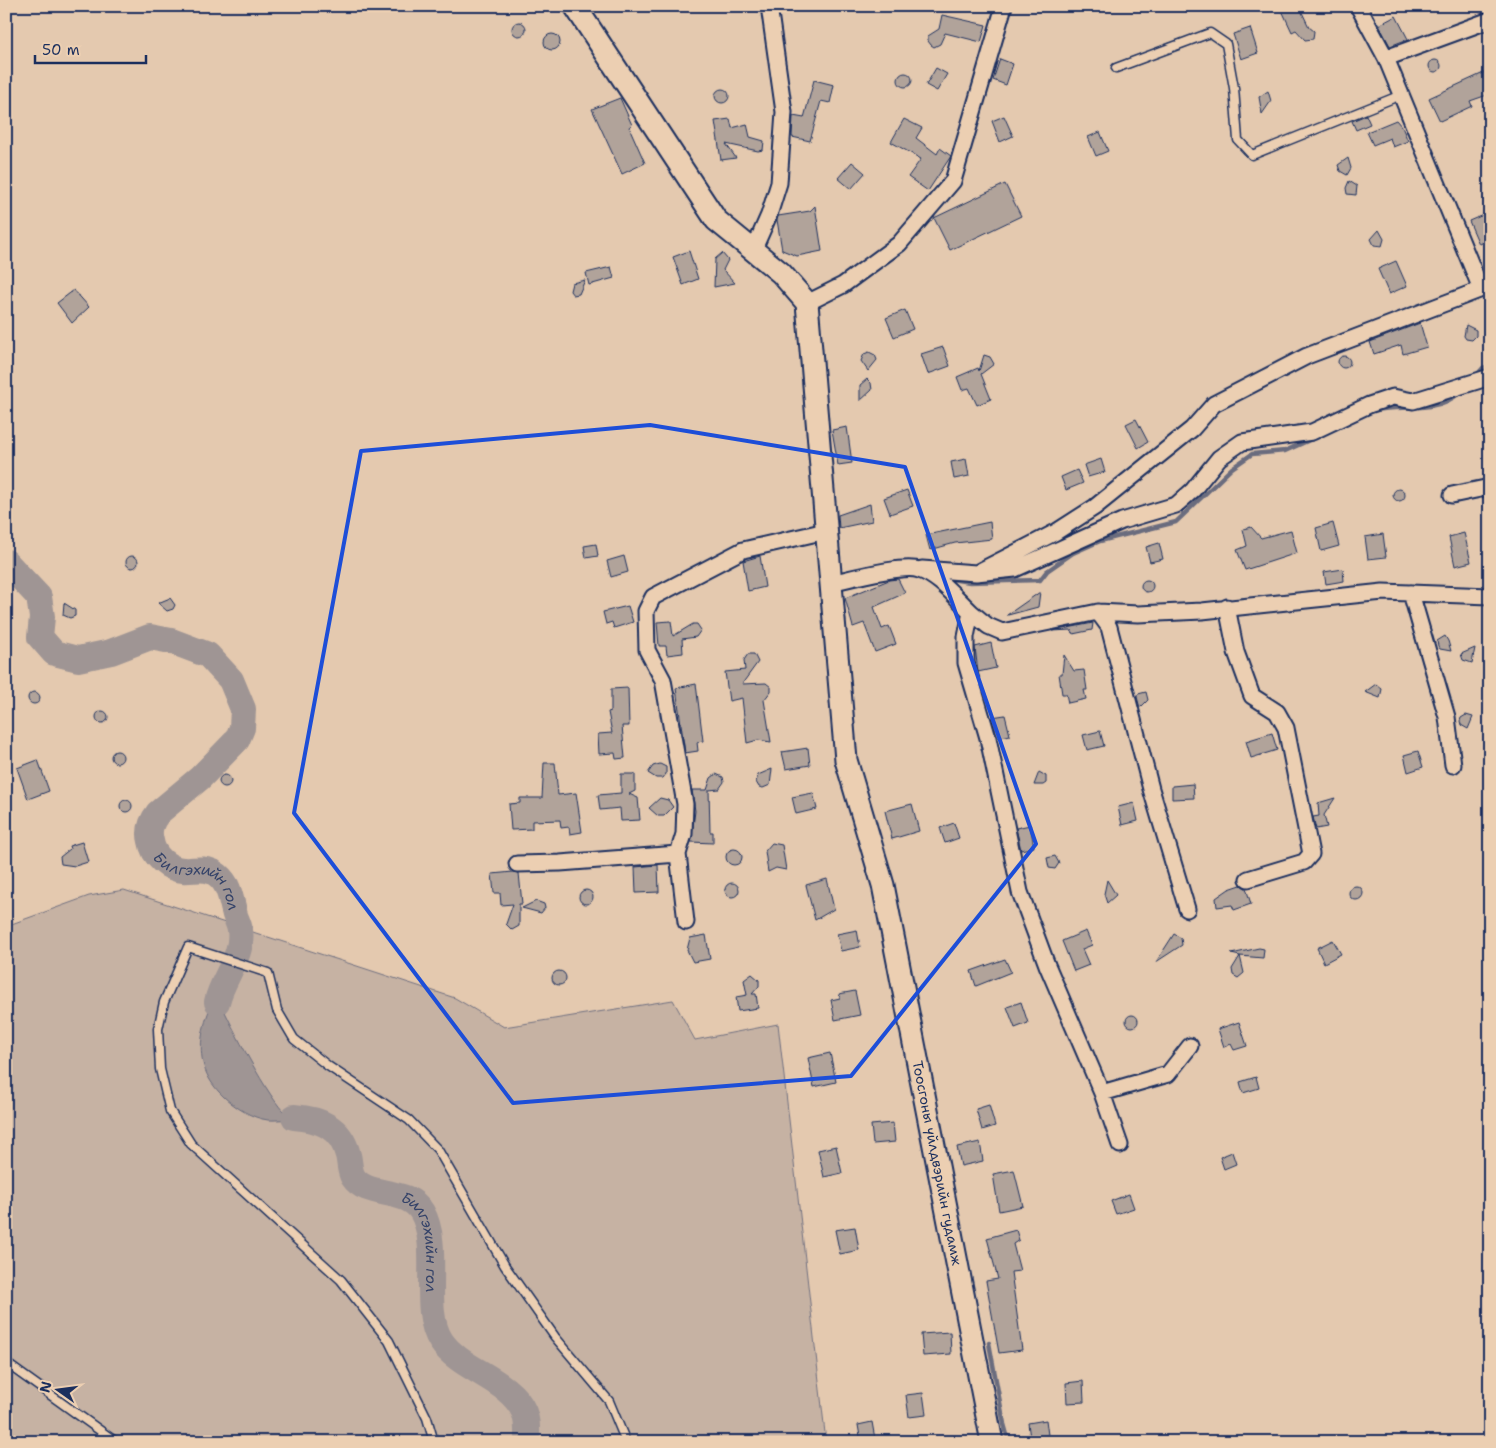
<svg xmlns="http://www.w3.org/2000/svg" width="1496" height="1448" font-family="'Shantell Sans',sans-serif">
<rect width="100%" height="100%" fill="#e4c9af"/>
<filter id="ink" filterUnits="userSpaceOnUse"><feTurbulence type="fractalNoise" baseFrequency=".02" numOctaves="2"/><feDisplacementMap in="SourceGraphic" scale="10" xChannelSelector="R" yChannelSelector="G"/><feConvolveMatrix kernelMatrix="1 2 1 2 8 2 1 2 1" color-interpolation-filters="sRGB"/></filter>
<g filter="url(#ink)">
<path fill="#c6b2a3" stroke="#707080" d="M124,890L455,998L504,1027L673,1000L695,1040L778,1024L826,1442H6V926L89,896Z"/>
<path fill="#9f9594" stroke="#6a6c7e" d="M229,968L233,969L220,1001C230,1024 269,1100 287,1115L316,1117L330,1124L328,1127C311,1114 287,1121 268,1120C252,1118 236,1108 224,1097C182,1058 207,1011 229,968Z"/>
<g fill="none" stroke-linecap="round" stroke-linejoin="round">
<path stroke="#6a6c7e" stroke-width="4.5" d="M1475,377L1483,368L1490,366
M1376,410C1404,405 1437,413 1459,393
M944,578L970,582L1040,580L1047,571L1073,553L1100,541L1176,522L1232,468L1252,454L1285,451L1314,438
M989,1343L1004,1424L1009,1442"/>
<g stroke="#9f9594" stroke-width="26">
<path id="s1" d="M6,562L39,597L42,617L40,637L54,653L78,659L111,652L150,637L171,641L208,655L231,680L243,709L242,728L237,740L200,778L158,813C151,822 148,830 151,841C153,856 168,869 183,870C193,871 203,867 213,872C229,881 230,896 234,911C235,918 239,923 240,930C244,956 222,978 217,1002"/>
<path id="s2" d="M294,1117C320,1119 341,1127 348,1155C350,1162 349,1170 353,1177C367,1199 407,1186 422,1212C442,1247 420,1309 441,1341C460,1370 510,1379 524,1412C528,1421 527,1432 527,1442"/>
</g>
</g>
<path fill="#b1a39a" stroke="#1b2f5e" d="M1280,6H1299L1309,27L1314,31L1313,39L1305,40L1296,30L1292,32Z
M942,15L986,25L981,42L945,33L940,44L934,47L931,45L928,41V36L939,29Z
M1396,16L1408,39L1390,46L1379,25Z
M512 29a7 7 0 1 1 14 0a7 7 0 1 1-14 0Z
M1250,28L1258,53L1241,59L1233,34Z
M544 42a8 8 0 1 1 16 0a8 8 0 1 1-16 0Z
M1000,59L1013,64L1006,85L993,80Z
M1429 66a6 6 0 1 1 12 0a6 6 0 1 1-12 0Z
M936,68L947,74L937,91L926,85Z
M1490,70V94L1470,101L1472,106L1440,121L1429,98Z
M898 80a7 7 0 1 1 14 0a7 7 0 1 1-14 0Z
M814,80L834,85L830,103L821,101L810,141L792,137L793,116L804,118Z
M715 96a7 7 0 1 1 14 0a7 7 0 1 1-14 0Z
M1268,91L1271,101L1262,114L1259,97Z
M620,98L632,125L629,127L645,163L622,174L592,109Z
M1366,115L1370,124L1356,130L1352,121Z
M1004,116L1013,136L1000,142L992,121Z
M730,119L732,128L747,124L750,137L764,141L763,150L758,151L726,144L736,158L721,160L715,121Z
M904,119L922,128L916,138L937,154L940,148L951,156L928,191L908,177L921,159L891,142Z
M1396,120L1402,127L1408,141L1393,147L1390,138L1373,145L1367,132Z
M1100,132L1108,151L1096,156L1088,137Z
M1348,158L1351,168L1347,175L1340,171L1338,165Z
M852,162L865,173L851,189L838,178Z
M1349,181L1357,186L1356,195L1347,194L1346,188Z
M1005,184L1021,216L950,250L934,218Z
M815,206L822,251L797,256L782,250L777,220L778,216L810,211Z
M1483,215L1490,227V239L1479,244L1469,221Z
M1379,230L1384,239L1382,246L1374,245L1371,239Z
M689,251L698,279L683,285L673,257Z
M722,253L728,260L723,270L735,283L714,287L715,259Z
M1396,261L1407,286L1389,294L1378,269Z
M611,267L614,278L589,285L586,273Z
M585,280L579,294L573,295L570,291L572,283Z
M74,290L89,307L72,323L57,303Z
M905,310L913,329L894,337L886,318Z
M1420,323L1427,347L1403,354L1401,345L1374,354L1370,342Z
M1466,325L1476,330V336L1472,340L1466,339L1464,336Z
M943,347L950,366L928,374L921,354Z
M869,352L875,355L877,360L868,371L861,361L864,354Z
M984,355L990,357L994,364L981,374L991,399L977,405L969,388L962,390L957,377L978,368L979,371Z
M1338 362a6 6 0 1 1 12 0a6 6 0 1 1-12 0Z
M867,379L871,383L872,390L860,401V385Z
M1136,419L1148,442L1138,448L1126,424Z
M847,427L852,463L838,465L832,430Z
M966,459L969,476L954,479L951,462Z
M1101,459L1105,472L1088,477L1084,465Z
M1077,470L1083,483L1066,490L1061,477Z
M1393 495a6 6 0 1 1 12 0a6 6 0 1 1-12 0Z
M907,490L913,506L890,514L884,498Z
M870,504L872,521L839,528L838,515Z
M990,522L992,539L955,543L930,550L926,535Z
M1333,523L1339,546L1321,551L1316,528Z
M1251,527L1261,538L1291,530L1297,553L1245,570L1237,550L1247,546L1243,529Z
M1464,533L1471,562L1455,566L1449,537Z
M1383,534L1386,557L1368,559L1365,537Z
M1159,543L1163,559L1150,562L1146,547Z
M596,544L598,556L586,558L584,546Z
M126 562a6 6 0 1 1 12 0a6 6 0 1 1-12 0Z
M624,556L628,572L611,577L607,561Z
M760,556L765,587L748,591L743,561Z
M1343,569L1344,581L1326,584L1324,572Z
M898,579L905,593L874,607L882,629L889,626L896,644L875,652L864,623L853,627L845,598L889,580Z
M1141 586a6 6 0 1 1 12 0a6 6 0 1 1-12 0Z
M1040,592L1038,607L1008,615H1007Z
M170,598L175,605L173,609L167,611L158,603Z
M64,603L75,610V616L70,618L63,615Z
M628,606L633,622L614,628L612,622L606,624L603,612Z
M671,621L673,636L693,624H697L701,630L696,637L682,639L683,653L667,655L666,646H659L657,622Z
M1093,623L1092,630L1073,634L1071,630L1052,631Z
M1445,636L1448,641L1451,651L1440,649L1438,646L1437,641Z
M991,643L996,668L978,672L975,647Z
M1475,648L1472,663L1463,660L1461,654Z
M748,654H754L758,662L742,684L766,683L771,687V691L764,700L771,742L758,740L747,743L742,698L729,701L725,672L745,670L744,660Z
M1064,655L1074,671L1084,670L1087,690H1084L1086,699L1068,703L1066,694H1062L1059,674H1062Z
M696,684L703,741L697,742L698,751L685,753L676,688Z
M1376,684L1382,689L1380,698L1365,692Z
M628,688L629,726H622L625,758L616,759L615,753L599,754L598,734L612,733L608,712L611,711V689Z
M28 698a6 6 0 1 1 12 0a6 6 0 1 1-12 0Z
M1146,692L1148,700L1140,708L1137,697L1138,694Z
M96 717a6 6 0 1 1 12 0a6 6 0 1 1-12 0Z
M1005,715L1010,735L998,738L992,717Z
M1466,715L1473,717L1468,729L1461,725L1460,721L1461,718Z
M1100,731L1104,746L1087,750L1083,735Z
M1272,733L1277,750L1251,758L1246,741Z
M808,748L810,765L786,769L782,752Z
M111 757a6 6 0 1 1 12 0a6 6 0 1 1-12 0Z
M1418,751L1423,767L1408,772L1404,755Z
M38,760L49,791L28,799L17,768Z
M544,763H555L558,795L576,793L582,832L570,834L569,827L561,828L560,820L532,821V829L511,830L509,804L520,803V798H542Z
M660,764L666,767V774L663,778H656L648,773L653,766Z
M772,769L770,785L763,788L759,787L756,782L758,775Z
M1039,772L1046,776V783L1043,785H1034Z
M621,774H635V791L629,794L638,798L640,820L621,821L620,808L600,810L598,795L621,793Z
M716,774L723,777L724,782L719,789L709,790L710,832H713V843L691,842L695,811L692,790H707L711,778Z
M219 781a6 6 0 1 1 12 0a6 6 0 1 1-12 0Z
M1193,784L1194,798L1172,799V786Z
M813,793L817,809L796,814L792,797Z
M660,798L668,800L673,807L664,816H658L649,808Z
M1335,798L1324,815L1327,827L1316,829L1313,817L1319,816L1318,803Z
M120 806a6 6 0 1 1 12 0a6 6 0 1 1-12 0Z
M1134,803L1138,821L1122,825L1118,807Z
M912,804L919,831L892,839L885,811Z
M954,823L959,838L945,843L940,828Z
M1030,825L1034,847L1021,850L1016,828Z
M82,842L88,862L75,866L61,864L60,857L70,849L69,846Z
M772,843L782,845L786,870L776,868L768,872L765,851Z
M726 857a8 8 0 1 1 16 0a8 8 0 1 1-16 0Z
M1055,856L1059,863L1055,869L1049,868L1047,858Z
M658,865L659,892L636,893L635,867Z
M513,872L519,873L522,904H519V926L512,930L506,924L513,904L501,905L500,893H494L492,874Z
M827,879L834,909L815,920L806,885Z
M1107,880L1116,895L1107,903L1104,894Z
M725 890a7 7 0 1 1 14 0a7 7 0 1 1-14 0Z
M1241,885L1246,888L1251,904L1234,910L1232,905L1217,907L1216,898L1229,889Z
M1349 893a7 7 0 1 1 14 0a7 7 0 1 1-14 0Z
M579 897a7 7 0 1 1 14 0a7 7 0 1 1-14 0Z
M536,901L544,904L545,908L541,913L522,908Z
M857,930L860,947L841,951L837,934Z
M1086,931L1092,945L1082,949L1089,965L1074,971L1062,941Z
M1174,934L1181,938L1182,945L1156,962Z
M706,935L710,959L693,962L687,950L690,938Z
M1333,940L1341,954L1324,963L1317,948Z
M1259,948L1264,949L1263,958L1240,956L1244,973L1238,978L1233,975L1232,969L1240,956L1231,954Z
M1005,959L1011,972L976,986L971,971Z
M552 978a7 7 0 1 1 14 0a7 7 0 1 1-14 0Z
M752,974L759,980V986L752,994H756L758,1008L738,1011L736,997L747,995L744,980Z
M855,991L860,1015L835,1020L831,1000L840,998L839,994Z
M1021,1002L1028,1023L1015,1028L1007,1007Z
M1126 1021a6 6 0 1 1 12 0a6 6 0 1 1-12 0Z
M1239,1022L1247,1046L1234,1050L1231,1044L1224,1047L1218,1029Z
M830,1053L836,1082L814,1087L808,1058Z
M1256,1077L1259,1088L1243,1093L1240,1082Z
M989,1105L995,1126L982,1130L976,1109Z
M893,1123L895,1142L873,1144L871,1125Z
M980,1142L983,1161L961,1166L957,1147Z
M836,1146L842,1173L824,1177L818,1150Z
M1232,1152L1236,1164L1224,1169L1220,1157Z
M1014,1170L1023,1206L999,1211L993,1174Z
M1129,1194L1134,1208L1116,1214L1111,1201Z
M855,1227L859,1250L840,1254L835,1230Z
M1016,1230L1019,1240L1013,1244L1020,1271L1011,1272L1022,1350L999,1353L986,1281L998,1279L987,1238Z
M950,1332L951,1354L923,1356L921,1334Z
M1083,1381L1084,1402L1067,1403L1066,1383Z
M923,1393L926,1415L909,1417L906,1395Z
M1046,1420L1048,1435L1030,1438L1028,1423Z
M872,1422L875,1439L861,1442L858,1425Z"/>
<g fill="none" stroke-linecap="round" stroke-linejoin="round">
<defs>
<path id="lane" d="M1116,68L1210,33L1226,44L1234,88L1238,140L1252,155L1401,95
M6,1363L116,1442
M434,1442L427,1418L389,1341L341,1280L191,1144L170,1111L160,1069L158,1029L164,1002L188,947L268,973L277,1010L294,1039L328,1066L409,1120L438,1150L505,1266L555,1337L609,1401L626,1442"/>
<path id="street" d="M1358,6L1386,58L1481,289
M1386,58L1490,20
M754,249L769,215L779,183L784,112L769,6
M807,303L843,285L899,244L953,181L1004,6
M1452,495L1490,487
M922,569L976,573L1015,569L1122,521L1176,505L1193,490L1219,458L1242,442L1312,432L1369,405L1393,397L1413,401L1490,377
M980,571L1056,532L1095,507L1192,429L1214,404L1307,356L1490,286
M830,583C849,579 904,564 919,570C939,576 956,598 971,612L966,637V663L988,738L1020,892L1047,965L1102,1093L1120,1145
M1411,593L1447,717L1453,765
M1227,607L1236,652L1252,696L1277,712L1286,728L1311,854L1304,862L1248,879
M971,612L988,626L1002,632L1098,612L1138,614L1202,611L1383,592L1490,596
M1098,612L1109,627L1151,789L1187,909
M517,864L560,863L678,854
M686,922L678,854L684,834L685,804L663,680L647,650L646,611L653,597L743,550L826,531
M1102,1093L1168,1074L1190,1046"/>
<g id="secondary">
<path id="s3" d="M575,6L716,220L781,273L807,303L846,760L883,885L992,1442"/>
</g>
</defs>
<use href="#lane" stroke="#1b2f5e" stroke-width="11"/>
<use href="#street" stroke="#1b2f5e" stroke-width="19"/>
<use href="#secondary" stroke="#1b2f5e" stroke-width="25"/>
<path stroke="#1b2f5e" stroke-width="2.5" stroke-dasharray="5 4" stroke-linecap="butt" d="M85,1442L90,1435"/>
<use href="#lane" stroke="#eccfb2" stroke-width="8"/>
<use href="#street" stroke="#eccfb2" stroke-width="15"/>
<use href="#secondary" stroke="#eccfb2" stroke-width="21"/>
</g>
</g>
<path fill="none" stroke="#1d4ed8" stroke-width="4" stroke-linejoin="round" d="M650,425L905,467L1036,844L851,1076L513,1103L294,813L361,451Z"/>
<g text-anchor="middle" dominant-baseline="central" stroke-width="4" stroke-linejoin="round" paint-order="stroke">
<g font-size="14" fill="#1b2f5e" stroke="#eccfb2">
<text stroke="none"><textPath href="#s3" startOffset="1252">Тоосгоны үйлдвэрийн гудамж</textPath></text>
</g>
<g font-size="15" font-style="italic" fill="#354369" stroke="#eccfb2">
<text stroke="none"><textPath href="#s1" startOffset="574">Билгэхийн гол</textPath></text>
<text stroke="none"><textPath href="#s2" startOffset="202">Билгэхийн гол</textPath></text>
</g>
</g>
<rect width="1496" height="1448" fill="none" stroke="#eccfb2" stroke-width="25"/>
<rect x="12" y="12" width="1471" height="1423" fill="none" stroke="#1b2f5e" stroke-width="2" filter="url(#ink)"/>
<g transform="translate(58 1390) rotate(284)" stroke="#eccfb2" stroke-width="4" paint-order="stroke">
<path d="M0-4L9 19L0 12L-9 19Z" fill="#1b2f5e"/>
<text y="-8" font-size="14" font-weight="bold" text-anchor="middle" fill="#1b2f5e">N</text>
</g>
<path d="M35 55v8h111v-8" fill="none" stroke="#1b2f5e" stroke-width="2.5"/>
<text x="42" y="55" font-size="15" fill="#1b2f5e" stroke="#eccfb2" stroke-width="4" paint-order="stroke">50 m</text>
</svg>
